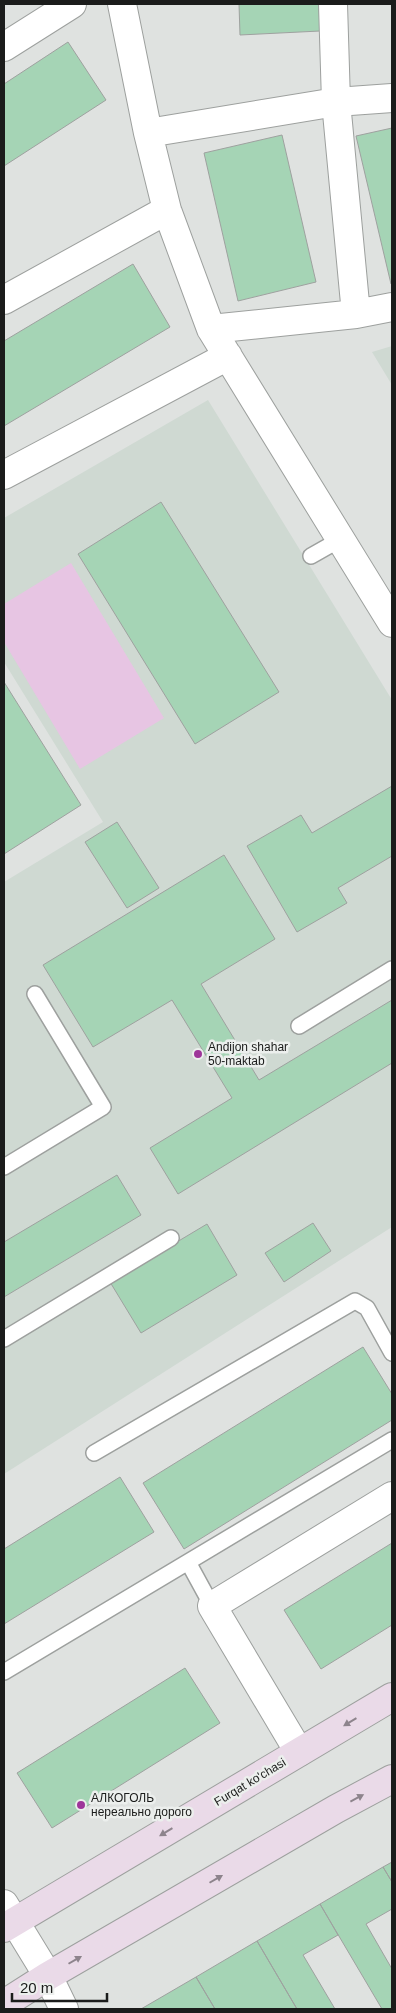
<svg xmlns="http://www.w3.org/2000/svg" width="396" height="2013" font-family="Helvetica,sans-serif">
<rect width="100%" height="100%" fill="#dfe2e0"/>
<path fill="#cfd9d2" d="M392,346V385L372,352Z
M208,400L392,700V1227L4,1474V882L103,822L4,662V518Z"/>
<path fill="#e7c5e3" d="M71,563L164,718L80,769L4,642V604Z"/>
<path fill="#a5d4b5" stroke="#9ea19f" d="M239,4H319L320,31L240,35Z
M68,42L106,100L4,166V84Z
M392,128V283L391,284L356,136Z
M282,135L316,282L238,301L204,153Z
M133,264L170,327L4,426V341Z
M161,502L279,692L195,744L78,554Z
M4,682L81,805L4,854Z
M392,786V856L338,888L347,903L297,932L247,846L301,815L312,833Z
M117,822L159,888L127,908L85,842Z
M224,855L275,939L201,984L259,1080L392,1000V1063L178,1194L150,1148L232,1098L172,1000L93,1047L43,965Z
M117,1175L141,1215L4,1297V1242Z
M313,1223L331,1251L284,1282L265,1253Z
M207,1224L237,1275L141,1333L110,1282Z
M363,1347L392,1394V1420L184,1549L143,1483Z
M120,1477L154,1532L4,1624V1549Z
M392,1543V1625L321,1669L284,1610Z
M185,1668L220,1723L52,1828L17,1773Z
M392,1862V1882L383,1867Z
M383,1867L392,1882V1909L366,1924L392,1969V2009H382L320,1904Z
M320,1904L338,1935L303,1955L335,2009H297L257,1941Z
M257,1941L297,2009H215L196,1977Z
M196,1977L215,2009H141Z"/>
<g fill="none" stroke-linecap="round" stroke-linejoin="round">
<defs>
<path id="service" d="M311,556L341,539
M299,1026L392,969
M4,1167L103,1107L35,994
M4,1339L171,1238
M94,1453L355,1301L367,1308L392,1353
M212,1606L188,1562L392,1440
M4,1672L188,1562"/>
<path id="minor" d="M122,4L148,133L167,210L211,329L392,623
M333,4L336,102L356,314
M4,47L72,4
M148,133L336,102L392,98
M4,300L167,210
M211,329L356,314L392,307
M4,475L228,356
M299,1752L212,1606L392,1496
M48,1976L64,2009"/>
<path id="tertiary" d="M4,1904L48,1976"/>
<path id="secondary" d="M4,1928L392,1697
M4,2004L48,1976L336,1809L392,1779"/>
</defs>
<use href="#service" stroke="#9da09e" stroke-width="18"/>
<use href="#minor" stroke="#9da09e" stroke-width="30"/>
<use href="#tertiary" stroke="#9da09e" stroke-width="30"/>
<use href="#secondary" stroke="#9da09e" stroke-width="30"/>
<use href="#service" stroke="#fff" stroke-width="15"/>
<use href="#minor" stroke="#fff" stroke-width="28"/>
<use href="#tertiary" stroke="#fff" stroke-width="28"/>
<use href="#secondary" stroke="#eadae8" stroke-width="28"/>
</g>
<defs><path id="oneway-solid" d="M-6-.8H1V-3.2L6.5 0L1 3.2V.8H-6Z" transform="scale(1.25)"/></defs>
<g fill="#8d848c">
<use href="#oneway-solid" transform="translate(350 1722) rotate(149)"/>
<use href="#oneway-solid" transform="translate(357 1798) rotate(-28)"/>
<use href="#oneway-solid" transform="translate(166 1832) rotate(149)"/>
<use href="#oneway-solid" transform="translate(216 1879) rotate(-30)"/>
<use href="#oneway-solid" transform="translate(75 1960) rotate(-30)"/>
</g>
<g fill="#9e369a" stroke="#ecefed" stroke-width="2">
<circle cx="198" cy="1054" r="5"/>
<circle cx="81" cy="1805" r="5"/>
</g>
<g text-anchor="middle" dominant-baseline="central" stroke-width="5" stroke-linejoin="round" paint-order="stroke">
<g font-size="12" fill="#1b1c1b" stroke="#ecefed" text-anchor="start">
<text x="208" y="1047">Andijon shahar<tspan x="208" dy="14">50-maktab</tspan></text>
<text x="91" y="1798">АЛКОГОЛЬ<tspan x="91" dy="14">нереально дорого</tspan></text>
</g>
<g font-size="12" fill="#1b1c1b" stroke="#ecefed">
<text transform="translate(250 1782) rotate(-31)">Furqat ko'chasi</text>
</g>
</g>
<rect width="396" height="2013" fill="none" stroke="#1b1c1b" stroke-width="10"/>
<path d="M12 1993v8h95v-8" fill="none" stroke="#1b1c1b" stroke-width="2.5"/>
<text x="20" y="1993" font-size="15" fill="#1b1c1b" stroke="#ecefed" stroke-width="4" paint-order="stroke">20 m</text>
</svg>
